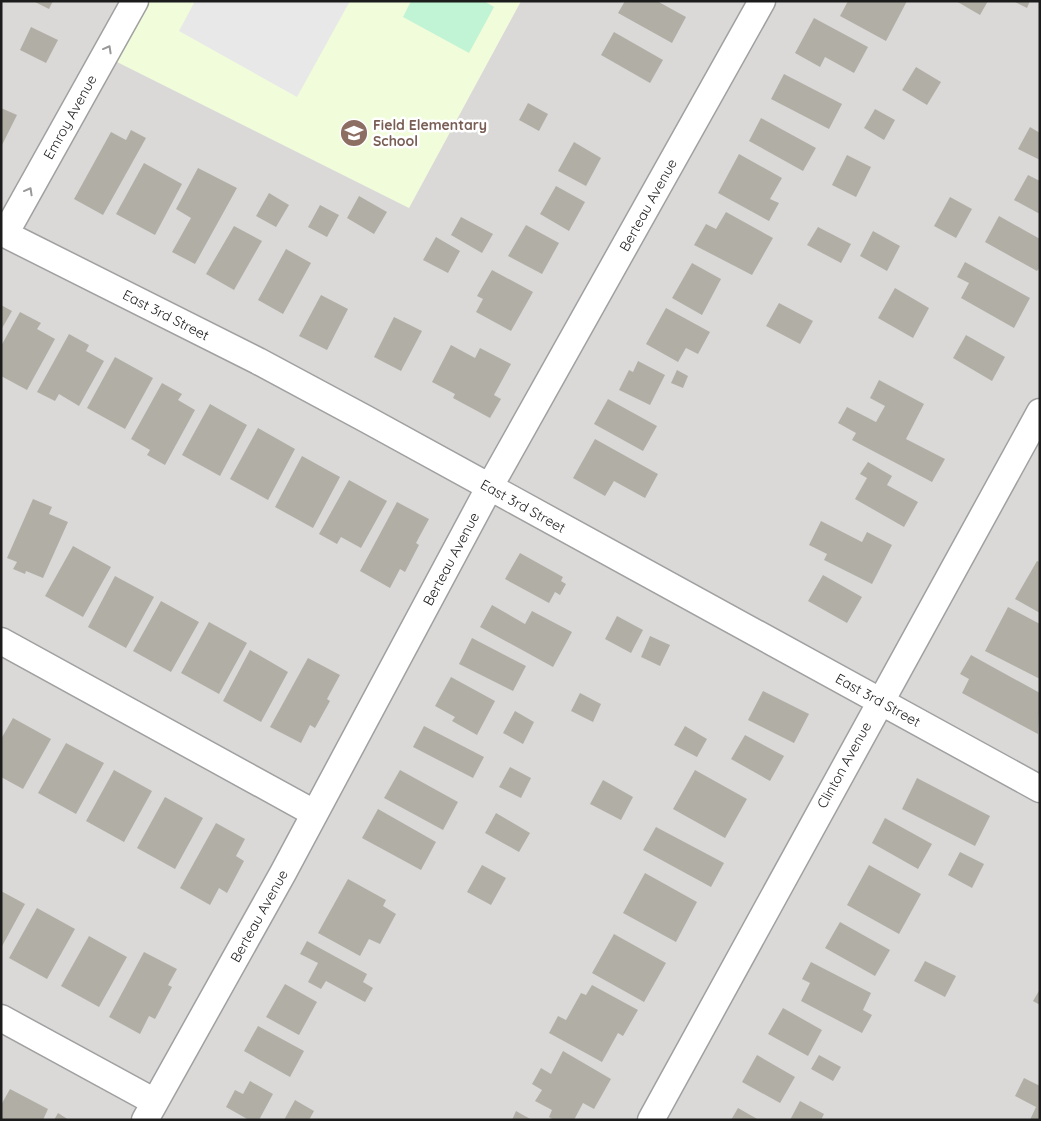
<svg xmlns="http://www.w3.org/2000/svg" width="1041" height="1121" font-family="Quicksand,sans-serif">
<rect width="100%" height="100%" fill="#ecece2"/>
<path fill="#dad9d8" d="M1,1H140L409,207L521,1H1040V1120H1Z"/>
<path fill="#f1fcdb" d="M140,1H521L409,208L109,58Z"/>
<path fill="#c1f4d5" d="M411,1H484L494,7L469,53L403,17Z"/>
<path fill="#e8e8e8" d="M195,1H350L297,97L179,31Z"/>
<path fill="#b1afa5" d="M33,1H53L49,9Z
M625,1H657L686,17L672,43L618,13Z
M848,1H907L886,41L840,16Z
M956,1H988L980,15Z
M1013,1H1030L1027,8Z
M814,18L868,47L854,73L825,57L820,67L795,53Z
M31,27L58,40L46,63L20,50Z
M614,32L663,60L650,83L601,55Z
M916,67L941,82L927,105L902,90Z
M784,74L842,104L829,129L771,99Z
M528,103L548,114L539,131L519,120Z
M1,108L17,115L1,147Z
M875,109L895,120L884,140L864,128Z
M761,118L816,148L803,171L749,141Z
M1030,127L1040,133V160L1018,149Z
M131,130L146,138L103,215L74,199L111,132L126,140Z
M574,142L601,158L586,186L558,171Z
M739,154L782,178L770,199L779,203L769,221L718,193Z
M847,155L871,167L856,197L832,185Z
M144,163L182,184L155,235L116,214Z
M198,168L237,188L195,264L172,252L191,218L176,209Z
M1028,175L1040,181V214L1014,200Z
M556,186L585,202L569,231L540,214Z
M269,193L289,205L276,227L256,216Z
M359,196L387,212L374,234L347,218Z
M950,197L972,209L956,238L934,226Z
M320,205L339,215L327,237L308,227Z
M726,212L773,238L752,275L694,245L706,224L716,229Z
M999,216L1040,239V267L1037,271L985,242Z
M461,217L493,234L482,253L451,235Z
M526,225L559,243L542,274L508,256Z
M234,226L262,241L234,290L206,274Z
M818,227L851,244L841,263L807,245Z
M873,231L900,246L887,271L860,256Z
M436,237L460,251L448,273L423,260Z
M286,249L311,263L283,314L258,300Z
M965,262L1030,298L1014,328L961,298L969,283L957,277Z
M692,263L721,279L702,315L672,298Z
M492,270L533,292L511,331L476,312L483,299L477,296Z
M895,288L929,308L913,338L878,318Z
M321,295L348,309L327,350L299,336Z
M779,303L813,321L800,344L766,326Z
M1,305L12,311L1,330Z
M666,308L710,332L698,354L686,348L678,362L646,344Z
M20,312L41,323L37,329L55,339L27,390L1,376V346Z
M394,317L422,331L401,371L374,357Z
M69,334L89,345L86,351L104,361L79,406L59,394L55,401L37,392Z
M966,335L1005,357L992,381L953,358Z
M451,345L475,358L480,348L511,364L494,395L501,399L490,418L453,398L455,394L432,382Z
M115,357L153,378L125,429L87,408Z
M638,361L665,375L650,405L619,390L629,370L633,372Z
M677,370L688,376L683,388L671,383Z
M879,380L924,404L906,439L945,459L932,482L852,440L856,433L838,423L847,407L876,422L885,406L870,398Z
M162,383L182,394L178,400L195,410L165,465L147,455L150,450L131,439Z
M608,399L657,426L643,451L594,424Z
M210,404L247,425L220,476L182,455Z
M258,428L295,449L268,500L230,479Z
M595,439L658,474L645,498L614,481L605,496L573,478Z
M302,456L340,477L313,528L275,507Z
M868,462L892,476L887,485L918,502L904,527L855,499L867,478L860,474Z
M349,480L387,501L361,548L341,537L337,544L319,534Z
M33,499L52,507L49,514L68,522L43,578L26,571L25,574L13,569L17,562L7,558Z
M397,502L429,519L416,543L419,545L405,572L400,569L390,588L360,571Z
M821,521L862,542L867,532L892,545L872,584L824,560L827,554L809,545Z
M73,546L111,567L83,617L45,596Z
M520,553L563,577L561,581L566,584L560,595L555,592L549,603L505,579Z
M1037,561L1040,562V613L1015,599Z
M823,575L862,597L847,623L808,601Z
M115,576L154,597L126,648L88,627Z
M161,601L199,622L171,672L133,651Z
M492,605L525,624L532,611L572,632L553,667L480,627Z
M1008,607L1040,624V679L985,651Z
M617,616L643,630L631,653L605,639Z
M209,622L247,643L219,694L181,673Z
M650,636L670,645L660,666L641,657Z
M472,638L526,666L513,691L459,664Z
M250,650L288,672L261,722L223,701Z
M971,655L1040,693L1038,734L962,693L969,679L960,674Z
M308,658L340,675L327,699L330,701L315,728L310,725L301,743L270,727Z
M451,677L495,701L477,735L452,721L455,717L435,706Z
M763,691L809,714L794,743L748,720Z
M580,693L601,704L593,722L571,711Z
M515,711L534,722L523,744L503,733Z
M13,718L51,739L23,789L1,777V739Z
M424,726L484,757L473,778L413,747Z
M685,726L707,739L697,757L674,745Z
M745,735L784,756L770,781L731,759Z
M66,743L104,763L76,814L38,793Z
M510,767L531,778L521,798L499,787Z
M114,770L152,791L124,842L86,821Z
M400,770L458,802L443,830L384,798Z
M695,770L747,799L725,838L673,809Z
M917,778L990,816L975,846L902,809Z
M603,780L633,797L621,820L590,804Z
M165,797L203,818L175,869L137,848Z
M378,809L436,842L421,870L362,838Z
M496,813L530,833L519,852L485,833Z
M885,818L932,844L918,869L872,843Z
M216,823L245,839L236,856L244,861L227,893L219,888L210,905L180,888Z
M656,827L724,863L711,887L643,850Z
M960,852L984,864L972,888L948,875Z
M482,865L506,878L491,905L467,892Z
M869,865L921,894L899,934L847,905Z
M645,873L697,902L676,942L623,913Z
M348,879L386,900L383,906L396,914L380,944L369,939L360,956L318,933Z
M1,891L25,904L1,948Z
M37,908L75,929L47,979L9,958Z
M840,922L890,950L875,976L825,948Z
M614,934L666,963L644,1002L592,973Z
M89,936L127,957L99,1007L61,986Z
M307,941L367,974L363,982L373,988L365,1002L326,981L321,989L308,982L318,963L300,954Z
M144,952L177,969L168,985L172,987L155,1019L149,1016L140,1034L109,1017Z
M925,961L956,976L945,997L914,981Z
M811,962L871,993L863,1010L872,1015L862,1033L801,1001L810,983L802,979Z
M285,984L317,1002L299,1035L266,1017Z
M592,985L638,1010L623,1036L618,1033L602,1062L549,1033L558,1016L566,1020L581,993L586,995Z
M1040,989V1005L1033,1001Z
M783,1008L822,1030L808,1056L768,1034Z
M258,1026L304,1051L290,1077L244,1051Z
M563,1051L611,1079L594,1109L583,1103L574,1120H554L549,1117L552,1110L535,1101L542,1090L532,1084L541,1068L551,1074Z
M757,1055L795,1077L780,1103L742,1082Z
M819,1055L841,1067L833,1081L811,1069Z
M1024,1078L1040,1086V1120H1030L1036,1107L1015,1096Z
M250,1081L273,1094L259,1120H249L226,1107L235,1090L243,1094Z
M10,1089L48,1109L43,1120H1V1105Z
M295,1100L314,1111L309,1120H284Z
M800,1101L824,1114L821,1120H790Z
M738,1108L759,1120H731Z
M516,1111L532,1120H512Z
M58,1113L69,1120H54Z"/>
<g fill="none" stroke-linecap="round" stroke-linejoin="round">
<defs>
<path id="minor" d="M1,232L258,361L366,419L1040,789
M5,234L135,1
M1,641L314,813
M1,1018L155,1102
M145,1120L283,873L489,488L762,1
M651,1120L1040,412"/>
</defs>
<use href="#minor" stroke="#a0a0a0" stroke-width="29"/>
<use href="#minor" stroke="#fff" stroke-width="26"/>
</g>
<defs><path id="oneway-chevron" d="M-2-3.5L2.5 0L-2 3.5" fill="none" stroke-width="1.6" stroke-linecap="round" stroke-linejoin="round" transform="scale(1.25)"/></defs>
<g stroke="#999">
<use href="#oneway-chevron" transform="translate(108 49) rotate(-61)"/>
<use href="#oneway-chevron" transform="translate(29 191) rotate(-61)"/>
</g>
<defs>
<symbol id="school-disc" viewBox="-11 -11 22 22"><circle r="9.5" fill="#8d6e63" stroke="#fff"/><path d="M0-5L7-2L0 1L-7-2ZM-4 1L0 2.5L4 1V4Q0 6-4 4Z" fill="#fff"/></symbol>
</defs>
<g fill-rule="evenodd">
<use href="#school-disc" x="338" y="117" width="32" height="32"/>
</g>
<g text-anchor="middle" dominant-baseline="central" stroke-width="5" stroke-linejoin="round" paint-order="stroke">
<g font-size="14" fill="#1c1c1c" stroke="#fff">
<text transform="translate(70 117) rotate(-61)">Emroy Avenue</text>
<text transform="translate(648 205) rotate(-61)">Berteau Avenue</text>
<text transform="translate(166 315) rotate(27)">East 3rd Street</text>
<text transform="translate(523 506) rotate(29)">East 3rd Street</text>
<text transform="translate(451 559) rotate(-62)">Berteau Avenue</text>
<text transform="translate(878 700) rotate(29)">East 3rd Street</text>
<text transform="translate(844 765) rotate(-61)">Clinton Avenue</text>
<text transform="translate(259 916) rotate(-61)">Berteau Avenue</text>
</g>
<g font-size="14" font-weight="bold" fill="#785e54" stroke="#fff" text-anchor="start">
<text x="373" y="125">Field Elementary<tspan x="373" dy="16">School</tspan></text>
</g>
</g>
<rect width="1041" height="1121" fill="none" stroke="#1c1c1c" stroke-width="5"/>
</svg>
